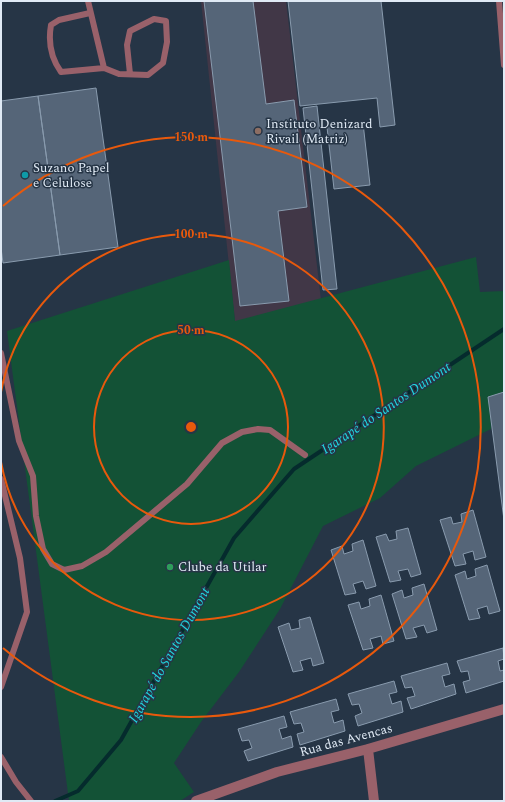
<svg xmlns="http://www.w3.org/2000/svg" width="505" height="802" font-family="Spectral,serif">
<rect width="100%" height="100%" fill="#263546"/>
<path fill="#413747" d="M201,1H286L321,300L235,322Z"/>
<path fill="#135236" d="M476,257L480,292L504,291V392L489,397L491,429L416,466L380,498L323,526L280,609L239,672L201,722L174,763L194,792L180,801H69L7,331L229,260L235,321Z"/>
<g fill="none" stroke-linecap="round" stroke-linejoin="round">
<path stroke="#052b2d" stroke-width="4" d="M55,801L78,791L121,740L234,538L294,469L504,329"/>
</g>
<path fill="#556578" stroke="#899bae" d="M204,1H253L266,104L294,100L307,207L278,211L289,301L240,306Z
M288,1H381L395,125L380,127L377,98L300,106Z
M96,88L118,247L60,255L38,96Z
M38,96L60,255L3,263L1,248V101Z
M317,106L337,289L323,290L303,108Z
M363,123L370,185L334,189L327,127Z
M504,392V520L488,397Z
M473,510L486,557L475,560L473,551L463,554L466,564L455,566L440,520L451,517L453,524L462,522L461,514Z
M408,528L421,574L411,577L408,569L398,571L401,580L390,582L376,537L386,534L389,541L397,539L396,531Z
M363,540L376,586L366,589L363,581L353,584L356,593L345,595L331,550L342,546L344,554L353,551L352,544Z
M487,565L500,611L489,614L487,606L477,609L480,618L469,620L455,575L465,571L467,579L476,576L475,569Z
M424,584L437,630L427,633L424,625L413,628L417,637L406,639L392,594L402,590L404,598L413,595L412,588Z
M381,595L394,641L383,644L381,636L370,639L373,648L363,650L348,605L359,602L361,609L370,606L369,599Z
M310,617L324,663L313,666L311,658L300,661L303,670L293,672L278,627L289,623L291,630L300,628L299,620Z
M503,648L504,659L498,661L500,671L504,670V681L466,693L463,682L470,680L468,671L461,672L457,661Z
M447,663L450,674L442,676L445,687L454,684L456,694L411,709L407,698L415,696L412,687L405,688L401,676Z
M394,681L397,692L389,694L392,704L401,701L403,712L358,726L355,716L362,713L359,704L352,705L348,694Z
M336,699L339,710L331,712L334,723L343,720L345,731L300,745L297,734L304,732L301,723L294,724L290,712Z
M284,716L287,727L279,729L282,739L291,736L293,747L248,761L244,751L252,748L249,740L242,741L238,729Z"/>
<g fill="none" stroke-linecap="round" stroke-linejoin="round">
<path stroke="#99616a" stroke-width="6" d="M88,1L104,68
M499,1L504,65
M90,13L59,20L51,25C48,42 51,58 61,72L104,68L119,74L148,75L163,63L167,42L166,21L154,19L130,31L127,45L130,74
M1,353L19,441L33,476L36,516L43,549L52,564L64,570L82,566L106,552L187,484L222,443L242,432L258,429L270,430L305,455
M1,479L20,558L27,612L1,687
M1,757L16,782L31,801"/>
<path stroke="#99616a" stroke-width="10" d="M368,749L374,801
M196,801L277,772L368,749L504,709"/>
</g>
<g fill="none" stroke="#e8590c" stroke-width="2">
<circle cx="191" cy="427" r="97"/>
<path d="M1 392A193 193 0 1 1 1 462"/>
<path d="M3 206A290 290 0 1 1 3 648"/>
</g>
<circle fill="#8d6e63" stroke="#263546" stroke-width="1.5" cx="258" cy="131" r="4"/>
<circle fill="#0f9aa8" stroke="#263546" stroke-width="1.5" cx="25" cy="175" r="4"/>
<circle fill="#2e9e5b" stroke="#263546" stroke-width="1.5" cx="170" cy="567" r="4"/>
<g text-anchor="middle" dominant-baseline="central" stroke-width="3" stroke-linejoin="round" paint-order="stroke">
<g font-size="13" fill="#e0eaf5" stroke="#263546" text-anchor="start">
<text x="266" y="124">Instituto Denizard<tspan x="266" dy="15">Rivail (Matriz)</tspan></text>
<text x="33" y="168">Suzano Papel<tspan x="33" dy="15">e Celulose</tspan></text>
<text x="178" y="567">Clube da Utilar</text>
</g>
<g font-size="13" fill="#e0eaf5" stroke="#263546">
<text transform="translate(346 740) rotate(-15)">Rua das Avencas</text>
</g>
<g font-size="14" font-style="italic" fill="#20d7e0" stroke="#263546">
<text transform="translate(386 408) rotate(-34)">Igarapé do Santos Dumont</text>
<text transform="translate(169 655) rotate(-61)">Igarapé do Santos Dumont</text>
</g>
</g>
<circle cx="191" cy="427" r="6" fill="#e8590c" stroke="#263546" stroke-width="2"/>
<g font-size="12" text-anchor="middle" font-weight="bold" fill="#e8590c" stroke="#263546" stroke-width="3" stroke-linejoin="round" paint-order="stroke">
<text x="191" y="141">150 m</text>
<text x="191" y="238">100 m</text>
<text x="191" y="334">50 m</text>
</g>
<rect width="505" height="802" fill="none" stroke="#e0eaf5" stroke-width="4"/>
</svg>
